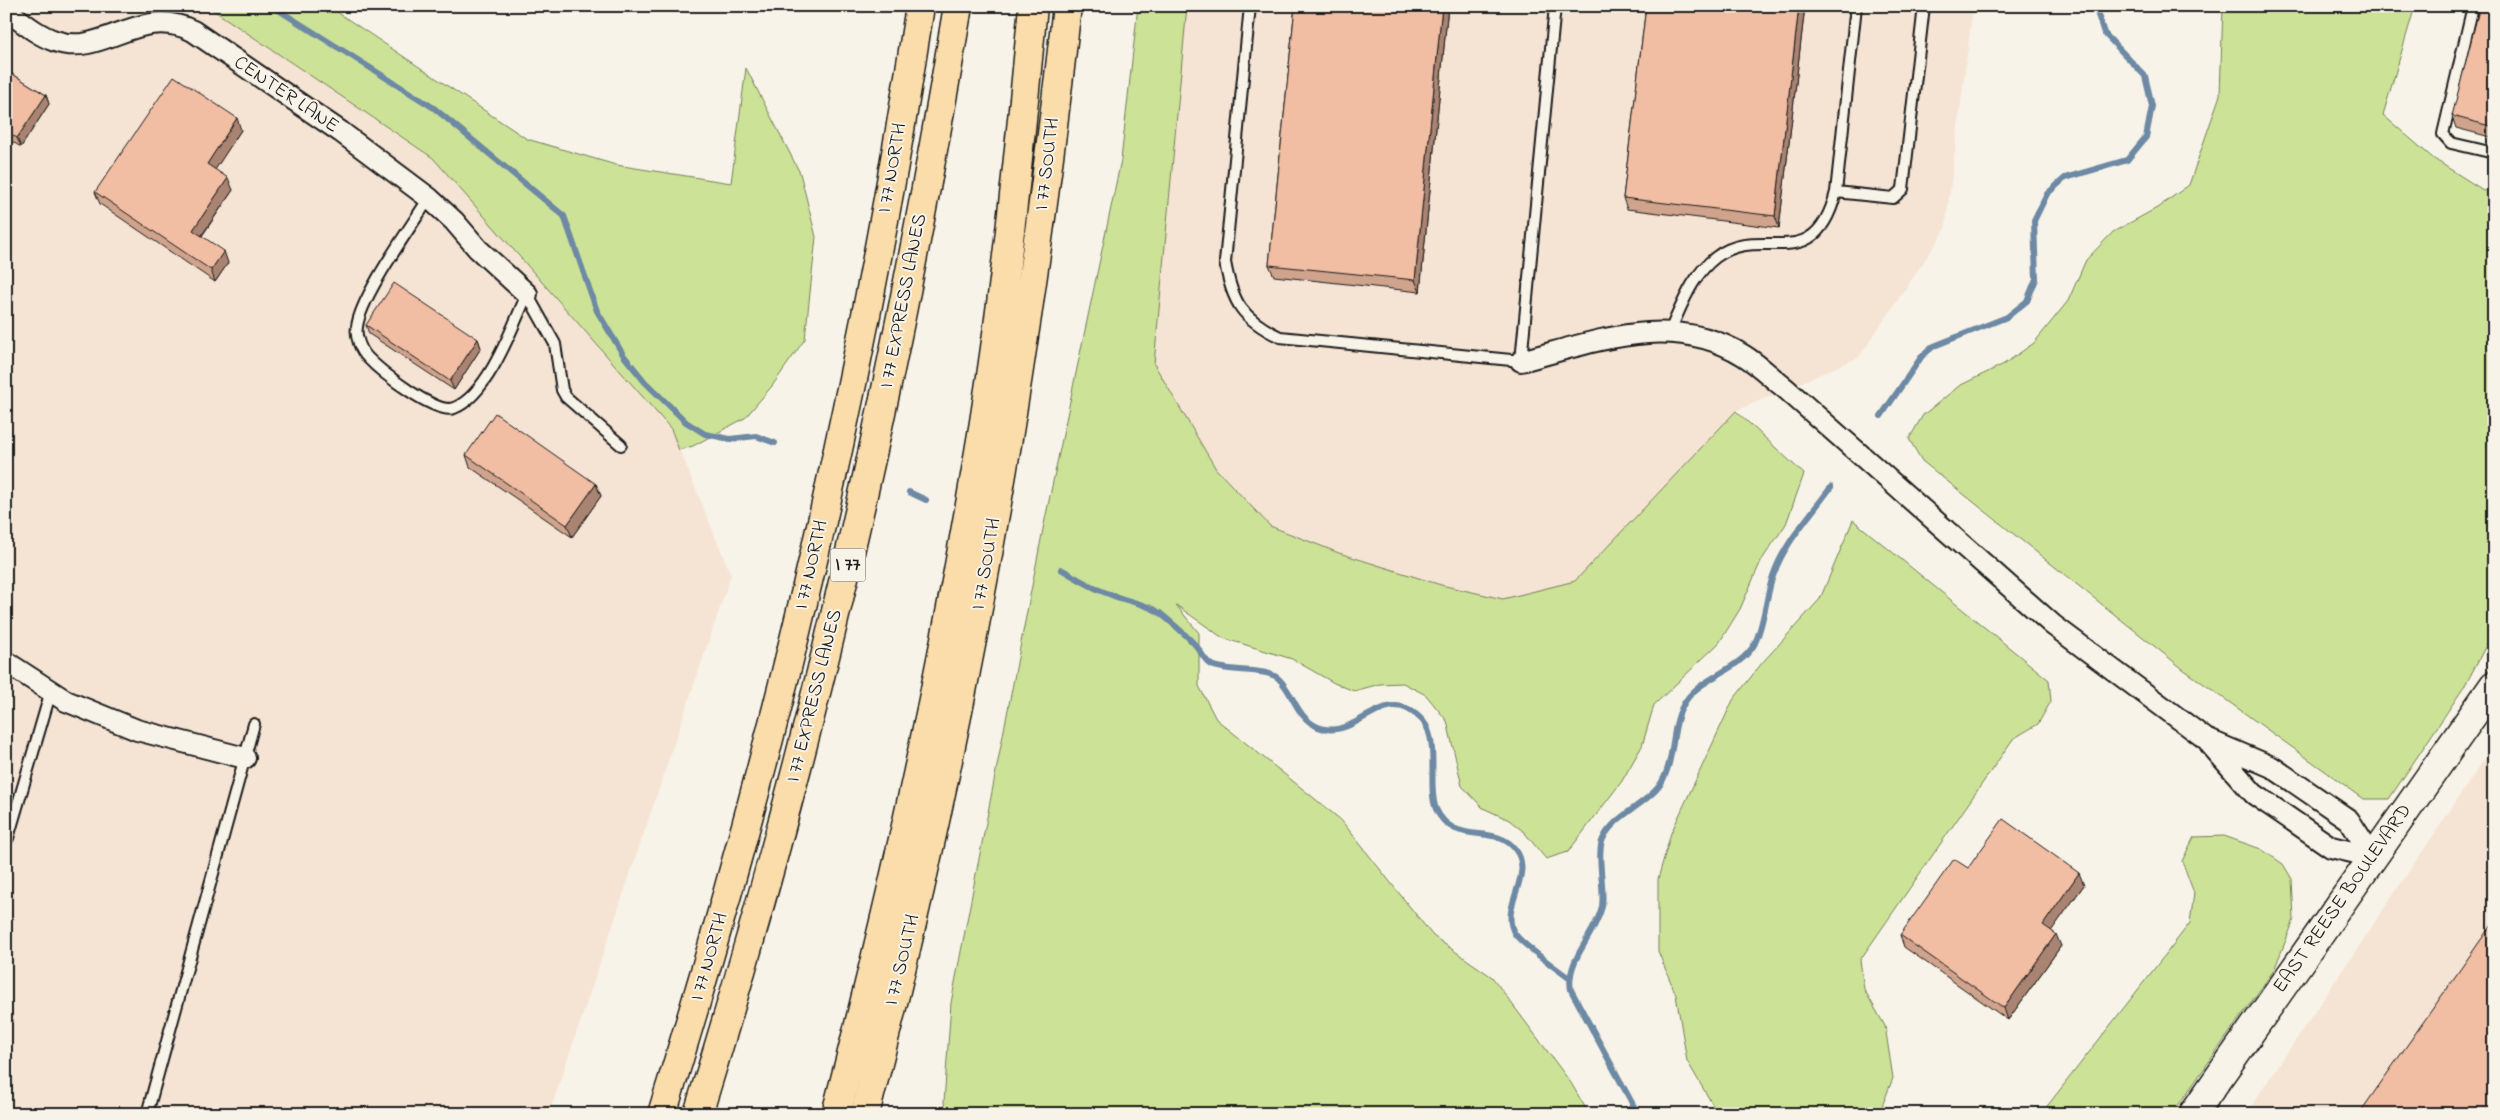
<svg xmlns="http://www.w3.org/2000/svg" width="2500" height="1120" font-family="'Indie Flower',sans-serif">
<rect width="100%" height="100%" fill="#f7f3e8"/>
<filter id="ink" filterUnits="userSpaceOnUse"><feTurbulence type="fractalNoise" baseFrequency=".02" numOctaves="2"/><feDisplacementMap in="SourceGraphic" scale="10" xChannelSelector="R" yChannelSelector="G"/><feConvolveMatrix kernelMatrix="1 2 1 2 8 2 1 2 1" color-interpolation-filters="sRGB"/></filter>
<g filter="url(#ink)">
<path fill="#f5e3d3" d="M6,6H207L433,158L671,429L731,575L549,1114H6Z
M1187,6H1973L1945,230L1859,357L1736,411L1575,581L1503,599L1441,585L1339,553L1270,526L1216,469L1154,364Z
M2494,745V1114H2246Z"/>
<path fill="#cce297" stroke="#747f5a" d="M207,6H328L527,139L616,165L731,183L746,68L800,173L816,237L805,339L772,386L745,418L693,446L679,450L671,429L433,158Z
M1138,6H1187L1154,364L1216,469L1270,526L1339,553L1441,585L1503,599L1575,581L1736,411L1804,474L1786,524L1761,561L1740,609L1719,643L1654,705L1642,746L1622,781L1568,852L1546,859L1524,832L1509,820L1483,808L1462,786L1447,721L1426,695L1403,683L1380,684L1354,691L1334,683L1292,659L1223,638L1176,605L1199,633V686L1216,719L1341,820L1433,936L1492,977L1571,1083L1589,1114H946L944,1102L951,1003L1043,529L1121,160Z
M2223,6H2415L2383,115L2434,159L2494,197V630L2466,684L2389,799H2364L2183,669L1922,461L1909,439L1923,415L1959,386L2004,364L2034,343L2068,301L2086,260L2113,232L2157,208L2189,185L2220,95Z
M1853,520L2049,680L2051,701L2038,724L2013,739L1860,960L1864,989L1885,1026L1893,1078L1879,1114H1718L1687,1061L1676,995L1658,951V879L1671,833L1733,700L1762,663L1820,599Z
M2224,836L2261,849L2283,864L2292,879L2294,920L2274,970L2172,1114H2041L2190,923L2194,893L2182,861L2194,837Z"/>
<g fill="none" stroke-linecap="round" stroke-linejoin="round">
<path stroke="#6d89a4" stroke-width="6" d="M272,6L434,108L564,216L597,311L624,356L645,382L686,422L705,434L730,439L756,436L775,443
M1881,416L1922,356L1934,346L2007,317L2027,301L2036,279L2034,221L2047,194L2065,178L2127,160L2146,137L2152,106L2145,76L2104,33L2095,6
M909,492L926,500
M1061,569C1076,578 1092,588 1109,594C1124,601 1146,603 1160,613C1172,623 1187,635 1197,647C1202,653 1205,662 1212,665C1229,673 1267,667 1279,679C1294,694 1296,717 1318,727C1357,743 1384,678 1423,721C1440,741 1427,788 1436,809C1453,847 1496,823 1515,849C1536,875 1498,907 1515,934C1521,943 1558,970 1569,978
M1638,1114L1571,990C1565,960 1596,935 1602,906C1605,889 1596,852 1603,839C1614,815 1646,805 1660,785C1677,759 1669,723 1687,699C1702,678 1740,669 1754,645C1764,626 1766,596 1773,576C1784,543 1811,515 1831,487"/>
<defs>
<path id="lane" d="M1250,6L1225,262C1232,302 1242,319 1280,337L1521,361L1555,6
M2473,6L2443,134L2451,143L2494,153
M1836,192L1856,6
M429,198C411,227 360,297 357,327C355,337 361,351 368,358C381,372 436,415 454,408C488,395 513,326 527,294
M527,294L555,344L562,390L566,397L621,445
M1670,331C1682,305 1692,275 1716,257C1762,222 1814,279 1836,192L1893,198L1903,189L1924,6
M6,838H8L51,691
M147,1114L254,724"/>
<path id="street" d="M6,10C21,21 37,35 55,41C103,58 138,4 193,31L341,132L429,198L454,221L478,249L527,294
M1521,361C1595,342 1671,311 1743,355C1758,364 1771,377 1785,388L2053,625L2206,739L2272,767L2349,820L2373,857
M6,662L66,701L137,730L245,758
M2210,744L2254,794L2331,847L2373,857"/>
<path id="secondary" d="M2193,1114L2494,685"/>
<path id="highway" d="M662,1114C775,751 863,382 920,6
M698,1114C811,751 896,381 958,6
M836,1114C896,886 946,655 984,422C1006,284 1020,145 1033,6
M865,1114C960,750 1026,380 1067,6"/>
</defs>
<use href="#lane" stroke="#1c1c1c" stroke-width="14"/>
<use href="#street" stroke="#1c1c1c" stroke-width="24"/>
<use href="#secondary" stroke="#1c1c1c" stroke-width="31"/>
<use href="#highway" stroke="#1c1c1c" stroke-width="31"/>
<use href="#lane" stroke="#f7f3e8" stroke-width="10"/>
<use href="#street" stroke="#f7f3e8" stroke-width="20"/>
<use href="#secondary" stroke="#f7f3e8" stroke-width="28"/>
<use href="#highway" stroke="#faddab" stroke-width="28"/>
</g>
<path fill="#cfa38c" stroke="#1c1c1c" d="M1295,6H1448L1420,292L1274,276L1269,265Z
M1646,6H1805L1779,228L1627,209L1623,198Z
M2494,6V138L2456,128L2452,116Z
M6,70L46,95L49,104L21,147L6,138Z
M241,130L215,169L233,190L202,236L228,263L215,282L100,204L95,192Z
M366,325L478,339L481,348L454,390L369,334Z
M466,455L596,484L601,496L572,537L470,467Z
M1968,868L2084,885L2051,931L2061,946L2008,1020L1904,947L1900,935Z"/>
<path fill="#a98472" stroke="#1c1c1c" d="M1442,6H1448L1420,292L1415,280Z
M1799,6H1805L1779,228L1775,216Z
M46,95L49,104L21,147L17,138Z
M237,118L241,130L211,176L207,164Z
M228,178L233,190L197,242L193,230Z
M224,251L228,263L215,282L211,270Z
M478,339L481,348L454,390L450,381Z
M596,484L601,496L572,537L567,525Z
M2079,873L2084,885L2047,937L2043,925Z
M2056,934L2061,946L2008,1020L2004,1008Z"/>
<path fill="#f1bda3" stroke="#1c1c1c" d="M1295,6H1442L1415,280L1269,265Z
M1646,6H1799L1775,216L1623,198Z
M2480,6H2494V127L2452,116Z
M6,70L46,95L17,138L6,131Z
M174,76L237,118L207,164L228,178L193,230L224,251L211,270L95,192Z
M394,283L478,339L450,381L366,325Z
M495,413L596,484L567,525L466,455Z
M2003,819L2079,873L2043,925L2056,934L2004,1008L1900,935L1954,859L1968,868Z
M2494,921V1114H2359Z"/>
</g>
<g text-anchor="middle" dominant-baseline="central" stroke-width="4" stroke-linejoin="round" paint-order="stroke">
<rect fill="#f7f3e8" stroke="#5e5c59" stroke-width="1" x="830.5" y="548.5" width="35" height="33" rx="4"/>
<g font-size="19" font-weight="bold" fill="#1c1c1c">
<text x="848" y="565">I 77</text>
</g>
<g font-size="20" fill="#1c1c1c" stroke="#f7f3e8">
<text transform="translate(286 95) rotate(34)">CENTER LANE</text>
<text transform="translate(1048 164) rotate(-83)">I 77 SOUTH</text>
<text transform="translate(893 168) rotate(-80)">I 77 NORTH</text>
<text transform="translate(904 301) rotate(-79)">I 77 EXPRESS LANES</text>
<text transform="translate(987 564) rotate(-80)">I 77 SOUTH</text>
<text transform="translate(812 565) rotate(-77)">I 77 NORTH</text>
<text transform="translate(815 696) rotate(-76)">I 77 EXPRESS LANES</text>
<text transform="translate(2343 899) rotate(-55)">EAST REESE BOULEVARD</text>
<text transform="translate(710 957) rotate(-74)">I 77 NORTH</text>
<text transform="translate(903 960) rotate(-76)">I 77 SOUTH</text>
</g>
</g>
<rect width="2500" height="1120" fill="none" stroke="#f7f3e8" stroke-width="25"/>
<rect x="12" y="12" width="2475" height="1095" fill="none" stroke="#1c1c1c" stroke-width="2" filter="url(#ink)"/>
</svg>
